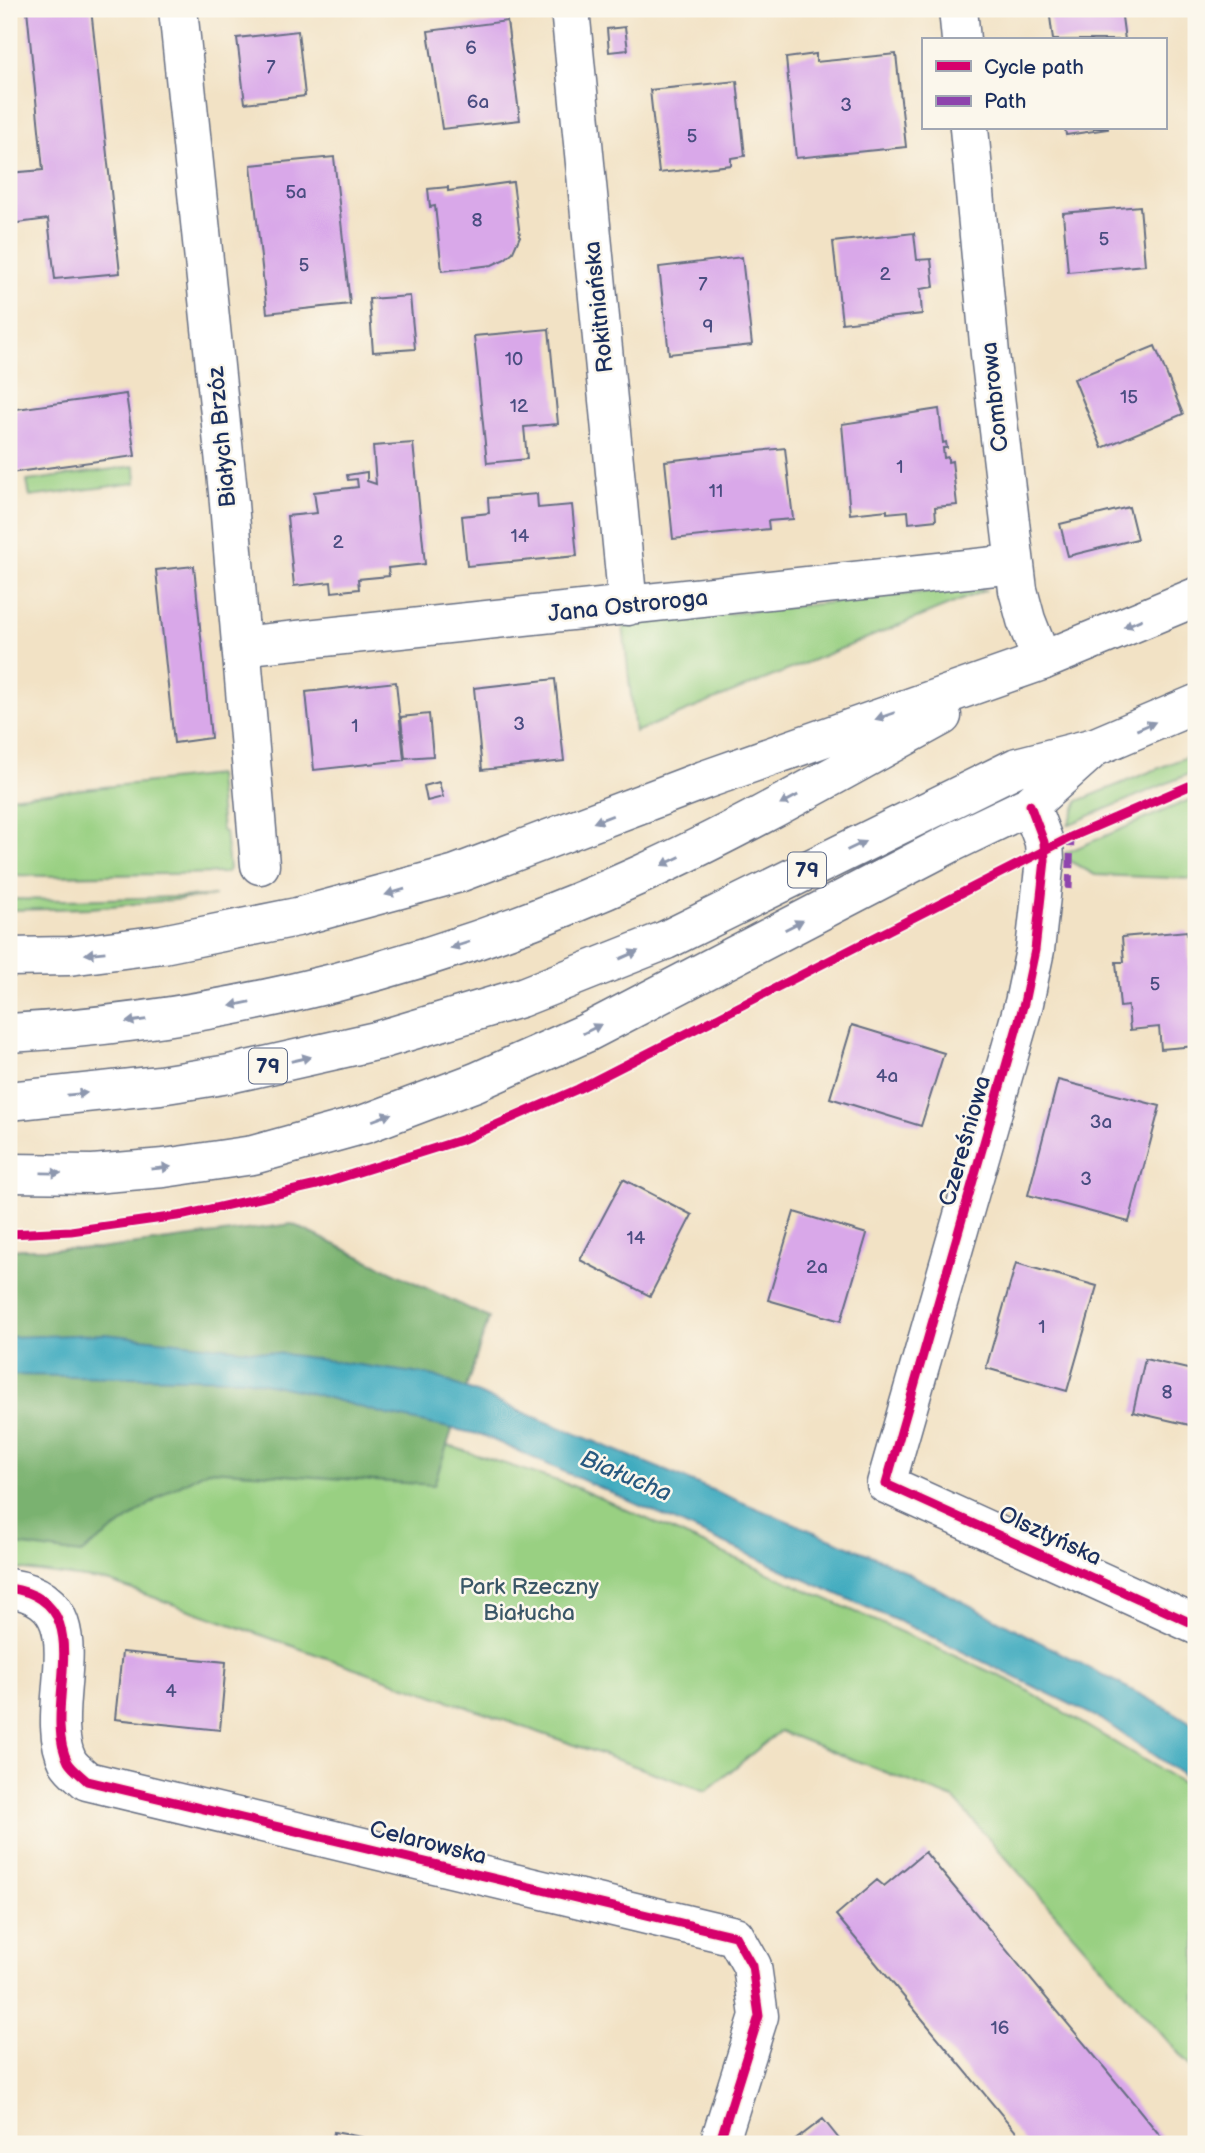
<svg xmlns="http://www.w3.org/2000/svg" width="1205" height="2153" font-family="'Balsamiq Sans',sans-serif">
<rect width="100%" height="100%" fill="#fbf7ec"/>
<filter id="ink" filterUnits="userSpaceOnUse"><feTurbulence type="fractalNoise" baseFrequency=".0143" numOctaves="2"/><feDisplacementMap in="SourceGraphic" scale="14" xChannelSelector="R" yChannelSelector="G"/><feConvolveMatrix kernelMatrix="1 2 1 2 8 2 1 2 1" color-interpolation-filters="sRGB"/></filter>
<filter id="wash" filterUnits="userSpaceOnUse"><feTurbulence type="fractalNoise" baseFrequency=".00686" numOctaves="4" result="noise"/><feDisplacementMap in="SourceGraphic" scale="28" xChannelSelector="R" yChannelSelector="G"/><feGaussianBlur stdDeviation="1.57" result="paint"/><feColorMatrix in="noise" values="0 0 0 0 0 0 0 0 0 0 0 0 0 0 0 0 0 1.4 0 .05"/><feComposite in="paint" operator="in"/></filter>
<g filter="url(#wash)">
<rect width="100%" height="100%" fill="#f2e2c5"/>
<path fill="#99d082" stroke="#5a8070" stroke-width="2" d="M135,466L136,483L30,497L27,481Z
M964,588L986,590L635,732L623,625Z
M1196,753V771L1068,825L1078,801Z
M217,775L222,831L225,832L229,869L226,873L48,876L9,875V797Z
M1196,797V879L1095,875L1066,859L1065,853Z
M215,896L91,908L9,910V899L65,900Z
M9,1395L428,1439L573,1486L1013,1682L1196,1791V2073L954,1799L780,1731L706,1791L107,1581L9,1568Z"/>
<path fill="#7ab270" stroke="#4a7067" stroke-width="2" d="M292,1224L489,1318L434,1485L208,1470L167,1492L80,1554L9,1544V1249H99Z"/>
<path fill="#40abbf" stroke="#2e6d8e" stroke-width="2" d="M105,1334L277,1353L435,1376L885,1561L1172,1711L1196,1726V1784L1101,1719L920,1631L482,1435L388,1415L307,1392L244,1379L9,1375V1337Z"/>
<g id="blocks">
<path fill="#d9a8e9" d="M27,9H91L120,273L55,279L48,219L9,224V173L43,170Z
M1049,9H1121L1125,40H1053Z
M507,21L520,120L442,129L428,31Z
M625,27L628,50L609,52L607,29Z
M298,31L305,96L245,103L237,38Z
M816,54V62L896,54L906,147L796,158L786,58Z
M737,81L745,156L731,158V165L659,173L650,90Z
M1065,128H1108V129L1066,135Z
M334,157L350,304L267,313L251,165Z
M513,182L520,236L513,252L505,259L492,265L442,271L435,206L430,207L428,189L448,187V191Z
M1140,206L1145,265L1068,272L1063,213Z
M914,233L917,260L931,259L934,287L920,289L922,314L842,323L833,242Z
M742,257L752,345L669,354L659,267Z
M410,296L415,349L373,352L369,299Z
M549,329L558,424L524,427L527,459L487,463L474,336Z
M1155,346L1183,414L1102,448L1074,379Z
M126,394L135,456L9,473V410Z
M939,409L943,443L946,442L947,448H943L944,458L948,457V462L952,461L957,505L935,507L936,520L909,523L908,511L887,513V510L850,514L842,424Z
M413,443L425,564L388,568L389,576L358,579L359,589L332,592L331,582L294,586L287,516L317,513L314,492L358,487L357,479L348,480L347,475L367,472V481L376,484L373,446Z
M785,448L793,519L768,521L769,529L673,539L665,461Z
M537,494L538,508L572,505L577,556L467,566L462,516L489,513L488,498Z
M1129,507L1137,539L1068,556L1060,524Z
M194,566L211,738L174,743L156,570Z
M555,679L564,761L482,770L474,688Z
M396,682L404,760L314,770L306,692Z
M429,714L433,756L405,758L401,717Z
M439,782L443,797L427,801L424,786Z
M1187,931L1196,1046L1161,1049L1159,1027L1130,1030L1128,1006L1120,1007L1116,962H1124L1122,937Z
M852,1025L944,1053L921,1126L830,1098Z
M1058,1080L1160,1106L1129,1222L1028,1195Z
M623,1179L692,1215L650,1296L580,1260Z
M794,1212L867,1234L841,1321L768,1300Z
M1016,1263L1097,1286L1067,1391L986,1368Z
M1145,1359L1196,1371V1418L1194,1426L1133,1412Z
M122,1652L226,1662L220,1730L115,1719Z
M925,1852L1132,2101L1167,2144H1026L836,1915L877,1880L884,1886Z
M823,2119L843,2144H797L794,2141Z
M334,2132L362,2137V2140L375,2144H332Z"/>
</g>
</g>
<g filter="url(#ink)">
<use href="#blocks" fill-opacity="0" stroke="#666e82" stroke-width="2"/>
<g fill="none" stroke-linecap="round" stroke-linejoin="round">
<defs>
<path id="minor" d="M178,9L228,492L260,865
M570,9L628,606
M958,9L961,40
M969,128L990,354L1018,590L1026,620L1042,661
M241,646L1014,564
M1030,805L1044,842L1045,860L1035,950L1024,1003L886,1484L1196,1625
M9,1588C105,1602 39,1705 68,1762C72,1769 81,1775 87,1781L735,1936L752,1966L759,2016L719,2144"/>
<path id="primary" d="M9,957L69,956L163,944L297,917L456,874L704,780L1042,661L1196,597
M9,1033C227,1021 443,965 642,874C745,827 843,770 942,716
M9,1101L160,1085L229,1074L376,1041L520,998L666,940L1017,767L1095,747L1196,704
M9,1173L93,1174L164,1168L253,1155L365,1124L476,1082L586,1033L953,842L1030,805L1088,753"/>
</defs>
<use href="#minor" stroke="#666e82" stroke-width="41"/>
<use href="#primary" stroke="#666e82" stroke-width="41"/>
<use href="#minor" stroke="#fff" stroke-width="38"/>
<use href="#primary" stroke="#fff" stroke-width="38"/>
<path stroke="#8e44ad" stroke-width="7" stroke-dasharray="14 7" stroke-linecap="butt" d="M1069,889L1071,837"/>
<defs>
<path id="cycleway" d="M1030,805L1044,842L1045,860L1035,950L1024,1003L886,1484L1196,1625
M9,1234L71,1231L184,1215L317,1185L464,1139L578,1089L1071,837L1196,783
M9,1588C105,1602 39,1705 68,1762C72,1769 81,1775 87,1781L735,1936L752,1966L759,2016L719,2144"/>
</defs>
<use href="#cycleway" stroke="#fbf7ec" stroke-width="13"/>
<use href="#cycleway" stroke="#d6006c" stroke-width="9"/>
</g>
<defs><path id="oneway-solid" d="M-6-.8H1V-3.2L6.5 0L1 3.2V.8H-6Z" transform="scale(1.75)"/></defs>
<g fill="#8d97ae">
<use href="#oneway-solid" transform="translate(1133 623) rotate(157)"/>
<use href="#oneway-solid" transform="translate(885 716) rotate(161)"/>
<use href="#oneway-solid" transform="translate(1146 726) rotate(-23)"/>
<use href="#oneway-solid" transform="translate(789 800) rotate(151)"/>
<use href="#oneway-solid" transform="translate(603 819) rotate(159)"/>
<use href="#oneway-solid" transform="translate(856 846) rotate(-26)"/>
<use href="#oneway-solid" transform="translate(671 861) rotate(154)"/>
<use href="#oneway-solid" transform="translate(395 892) rotate(164)"/>
<use href="#oneway-solid" transform="translate(794 925) rotate(-27)"/>
<use href="#oneway-solid" transform="translate(460 945) rotate(162)"/>
<use href="#oneway-solid" transform="translate(95 953) rotate(174)"/>
<use href="#oneway-solid" transform="translate(629 955) rotate(-23)"/>
<use href="#oneway-solid" transform="translate(240 1004) rotate(169)"/>
<use href="#oneway-solid" transform="translate(136 1021) rotate(172)"/>
<use href="#oneway-solid" transform="translate(592 1029) rotate(-27)"/>
<use href="#oneway-solid" transform="translate(301 1059) rotate(-13)"/>
<use href="#oneway-solid" transform="translate(77 1094) rotate(-6)"/>
<use href="#oneway-solid" transform="translate(382 1117) rotate(-21)"/>
<use href="#oneway-solid" transform="translate(161 1168) rotate(-6)"/>
<use href="#oneway-solid" transform="translate(51 1173) rotate(1)"/>
</g>
</g>
<g text-anchor="middle" dominant-baseline="central" stroke-width="5" stroke-linejoin="round" paint-order="stroke">
<g font-size="19" fill="#4a4d81">
<text x="471" y="48">6</text>
<text x="271" y="67">7</text>
<text x="478" y="102">6a</text>
<text x="846" y="105">3</text>
<text x="692" y="136">5</text>
<text x="296" y="192">5a</text>
<text x="477" y="220">8</text>
<text x="1104" y="239">5</text>
<text x="304" y="265">5</text>
<text x="885" y="274">2</text>
<text x="703" y="284">7</text>
<text x="708" y="327">9</text>
<text x="514" y="359">10</text>
<text x="1129" y="397">15</text>
<text x="519" y="406">12</text>
<text x="900" y="467">1</text>
<text x="716" y="491">11</text>
<text x="520" y="536">14</text>
<text x="338" y="542">2</text>
<text x="519" y="724">3</text>
<text x="355" y="726">1</text>
<text x="1155" y="984">5</text>
<text x="887" y="1076">4a</text>
<text x="1101" y="1122">3a</text>
<text x="1086" y="1179">3</text>
<text x="636" y="1238">14</text>
<text x="817" y="1267">2a</text>
<text x="1042" y="1327">1</text>
<text x="1167" y="1392">8</text>
<text x="171" y="1691">4</text>
<text x="1000" y="2028">16</text>
</g>
<g fill="#fbf7ec" stroke="#5e6b89" stroke-width="2">
<rect x="788" y="852.5" width="38" height="35" rx="5"/>
<rect x="249" y="1048.5" width="38" height="35" rx="5"/>
</g>
<g font-size="21" font-weight="bold" fill="#1b2f5e">
<text x="807" y="870">79</text>
<text x="268" y="1066">79</text>
</g>
<g font-size="23" fill="#1b2f5e" stroke="#fbf7ec">
<text transform="translate(599 307) rotate(-96)">Rokitniańska</text>
<text transform="translate(995 397) rotate(-96)">Combrowa</text>
<text transform="translate(222 437) rotate(-95)">Białych Brzóz</text>
<text transform="translate(628 606) rotate(-6)">Jana Ostroroga</text>
<text transform="translate(965 1141) rotate(-74)">Czereśniowa</text>
<text transform="translate(1050 1536) rotate(25)">Olsztyńska</text>
<text transform="translate(428 1843) rotate(14)">Celarowska</text>
</g>
<g font-size="23" fill="#3a5767" stroke="#fbf7ec">
<text x="529" y="1587">Park Rzeczny<tspan x="529" dy="26">Białucha</tspan></text>
</g>
<g font-size="24" font-style="italic" fill="#285a80" stroke="#fbf7ec">
<text transform="translate(626 1476) rotate(23)">Białucha</text>
</g>
</g>
<rect width="1205" height="2153" fill="none" stroke="#fbf7ec" stroke-width="35"/>
<rect x="922" y="38" width="245" height="91" fill="#fbf7ec" stroke="#a1a7b3" stroke-width="2"/>
<rect x="936" y="61" width="35" height="10" fill="#d6006c" stroke="#a1a7b3" stroke-width="2"/>
<text x="984" y="74" font-size="21" fill="#1b2f5e">Cycle path</text>
<rect x="936" y="96" width="35" height="10" fill="#8e44ad" stroke="#a1a7b3" stroke-width="2"/>
<text x="984" y="108" font-size="21" fill="#1b2f5e">Path</text>
</svg>
